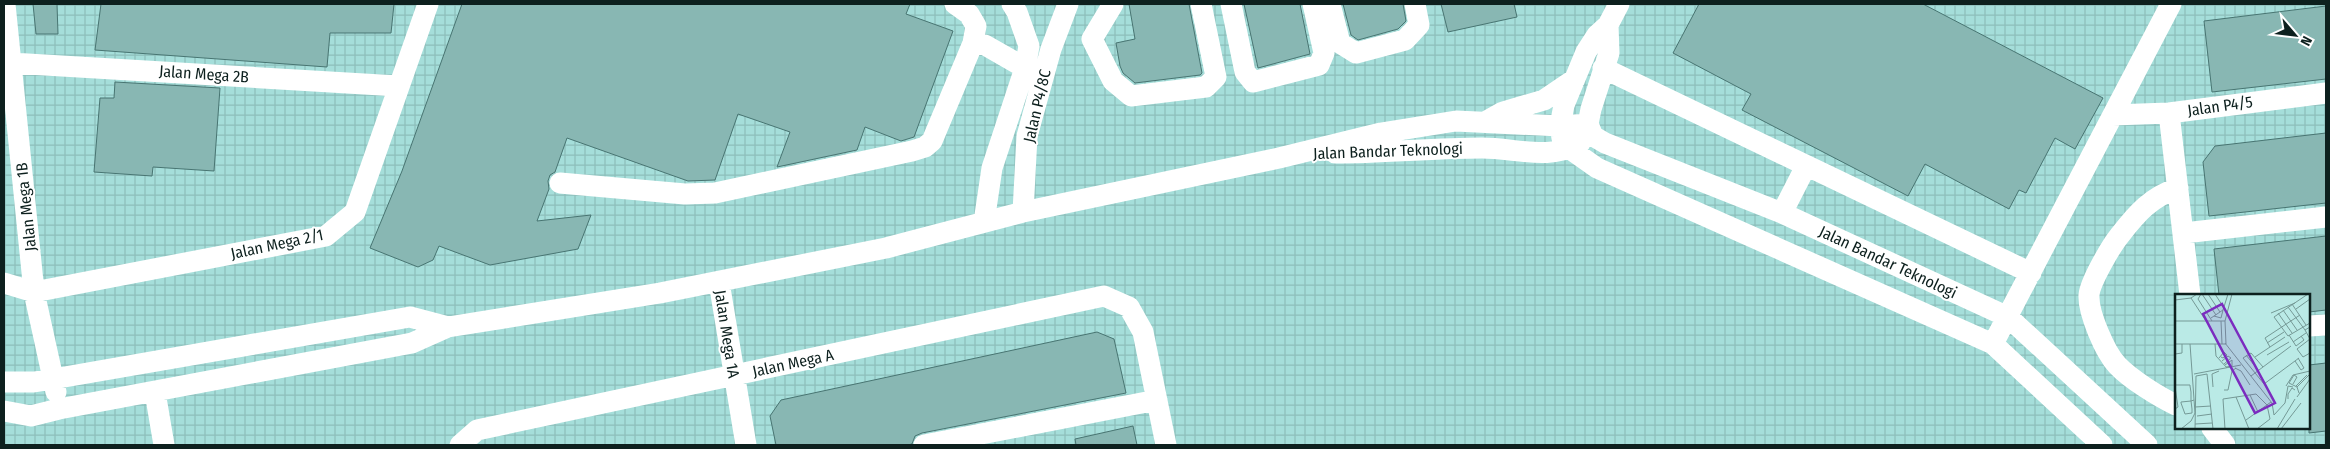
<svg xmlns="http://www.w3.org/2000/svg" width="2330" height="449" font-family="'Fira Sans Condensed',sans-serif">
<defs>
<pattern id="industrial-grid" width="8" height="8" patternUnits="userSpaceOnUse" patternTransform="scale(1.25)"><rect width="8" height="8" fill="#a5deda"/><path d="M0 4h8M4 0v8" fill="none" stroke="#8dbebb"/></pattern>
</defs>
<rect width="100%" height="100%" fill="#baeae6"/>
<path fill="url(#industrial-grid)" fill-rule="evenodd" d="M4,4H2326V445H4ZM2176,295H2309V428H2176Z"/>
<path fill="#88b7b3" stroke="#487572" d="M33,4H57L58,34H36Z
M101,4H394L391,33H330L327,67L95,50Z
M462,4H910L906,14L953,31L914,137L901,141L865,127L857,150L777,167L790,132L738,114L715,180L688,181L567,138L555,172L550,175L548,181L549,189L537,221L591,215L578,249L490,265L439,246L433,260L418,267L370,248L402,171Z
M1129,4H1189L1202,73L1200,75L1135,83L1123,73L1120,66L1116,43L1135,39Z
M1244,4H1300L1310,54L1258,68Z
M1343,4H1403L1406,21L1398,29L1358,40L1351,35Z
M1441,4H1514L1517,17L1448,32Z
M1699,4H1923L2103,98L2075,149L2055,138L2026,193L2019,190L2009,209L1925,164L1908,196L1742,110L1751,94L1673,53Z
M2326,6V79L2212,92L2204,21Z
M115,82L220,88L214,171L153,167L152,176L94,172L100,98H114Z
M2326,133V203L2209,216L2203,162L2215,146Z
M2326,236V310L2309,312V295H2219L2214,249Z
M1097,332L1114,339L1126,393L922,433L915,436L912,444L908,445H776L770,416L781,400Z
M2326,363V431L2309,433V365Z
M1133,426L1137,445H1076L1075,439Z"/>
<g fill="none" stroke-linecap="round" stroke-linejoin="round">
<path stroke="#fff" stroke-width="21" d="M5,4L34,292L56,392
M955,4L969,14L976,26L973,43
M1113,4L1092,39L1113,81L1131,96L1206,87L1216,77L1201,4
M1231,4L1245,72L1253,82L1319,65L1324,53L1313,4
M1330,4L1340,43L1356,53L1405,40L1419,25L1415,4
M1619,4L1608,25L1597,35L1586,52L1564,105L1560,126L1562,138L1570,149L1597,168L1993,344L2102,445
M1608,25L1609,53L1591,109L1588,124L1593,136L1605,143L1782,213L2008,317L2147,445
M11,63L398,86
M1603,68L2031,273
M2169,113L2190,295
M2113,115L2169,113L2326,93
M1487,121L1503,112L1544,100L1575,79
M1335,153C1384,153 1433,148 1482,148C1516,148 1549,161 1580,143
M560,183L685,194L715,193L912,151L925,147L932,141L973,43L985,45L1025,68
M1023,212L1027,136L1051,49L1068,4
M1782,213L1806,166
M984,222L992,168L1025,68L1029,46L1017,12L1012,4
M2184,233L2326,217
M719,282L746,445
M4,283L34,292L326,236L355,212L428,4
M2309,326L2326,325
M1993,344L2171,4
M4,382H34L53,379L410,317L448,327
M155,392L164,445
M2176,405C2159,397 2130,379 2117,365C2105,352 2088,313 2089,295C2090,282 2111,246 2120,235C2137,213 2151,197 2178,188
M4,411L31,416L59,409L412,343L448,327L660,293L886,248L1023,212L1279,158L1381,133L1456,121L1560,126L1588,124
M2212,428L2225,445
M460,445L477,430L1104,296L1129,307L1143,332L1166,445
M924,445L1157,400"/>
</g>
<g text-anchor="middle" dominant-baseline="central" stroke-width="4" stroke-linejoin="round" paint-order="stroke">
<g font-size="16" fill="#0d201e" stroke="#fff">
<text transform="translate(204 74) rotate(4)">Jalan Mega 2B</text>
<text transform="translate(1037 106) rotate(-77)">Jalan P4/8C</text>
<text transform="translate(2220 106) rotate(-8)">Jalan P4/5</text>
<text transform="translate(1388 151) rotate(-2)">Jalan Bandar Teknologi</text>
<text transform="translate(26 207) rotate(-96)">Jalan Mega 1B</text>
<text transform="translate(277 244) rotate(-12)">Jalan Mega 2/1</text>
<text transform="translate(1888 262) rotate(25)">Jalan Bandar Teknologi</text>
<text transform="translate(727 334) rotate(81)">Jalan Mega 1A</text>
<text transform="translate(793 363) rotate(-12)">Jalan Mega A</text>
</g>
</g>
<g transform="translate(2175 294)">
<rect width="135" height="135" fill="#baeae6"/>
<path fill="none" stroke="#759996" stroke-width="1" d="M26,0L23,5L37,27M27,0L41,21M33,0L45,18M40,0L49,14M133,0L99,23L113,42L135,29M16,4L31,27M0,6L16,4L22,0M117,10L131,31M113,13L130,36M121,15L135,5M108,16L122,36M96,19L120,9M103,19L117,39M39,22L46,24L48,16M36,24L48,16L53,0M0,27H50M46,27L47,50M135,33L130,36L135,45M114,41L121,52L129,46L126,42M135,45L122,55L128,63L135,59M118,48L131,39M50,49L97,109L99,121L110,109L113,92L118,93M92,49L109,38M0,50H51L50,27L57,0M40,50L41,62L52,74M95,53L90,44L125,21M0,60L7,59V50M71,61L84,77M92,61L114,48M80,63L110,43M44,64L49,58L52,61L48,64L46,63M47,67L53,62L56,64L49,70M120,67L126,76L129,74L123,64M50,71L57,66V72L51,73M88,73L76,59L68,64L89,90L124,64M60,74L66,77L75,91M19,80L66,71M76,82L116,52M118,90L122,83L119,81L114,89L122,93M1,91H15V92L16,98V107L17,115V119L10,120L6,109V108L16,107L19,106M111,92L118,81L135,77M121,92L132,81M0,93L3,113L0,115M38,93L37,80L44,77M49,96H53L57,77L61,74M124,99L122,93L135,80M75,101L83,118M61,103L74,135M122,103L135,85M113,105V100L117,94L120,96M20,113L36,112M22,122L37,120M71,126L96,108M20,130L37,129M6,135L16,127L20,119L15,50M20,135L21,82L32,80L38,135M50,135L48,105L81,100L92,111L95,125L82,135M102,135L120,105M106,135L126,109"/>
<path fill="#7b2cbf" fill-opacity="0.15" stroke="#7b2cbf" stroke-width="2.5" d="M47,10L100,109L80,119L28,20Z"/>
<rect width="135" height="135" fill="none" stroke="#0d201e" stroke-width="2.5"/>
</g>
<rect width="2330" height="449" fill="none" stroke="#0d201e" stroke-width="10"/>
<g transform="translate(2295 35) rotate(118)" stroke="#ffffff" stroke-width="4" paint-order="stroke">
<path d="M0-4L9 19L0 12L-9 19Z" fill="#0d201e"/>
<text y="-8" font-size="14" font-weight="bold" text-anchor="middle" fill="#0d201e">N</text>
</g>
</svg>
